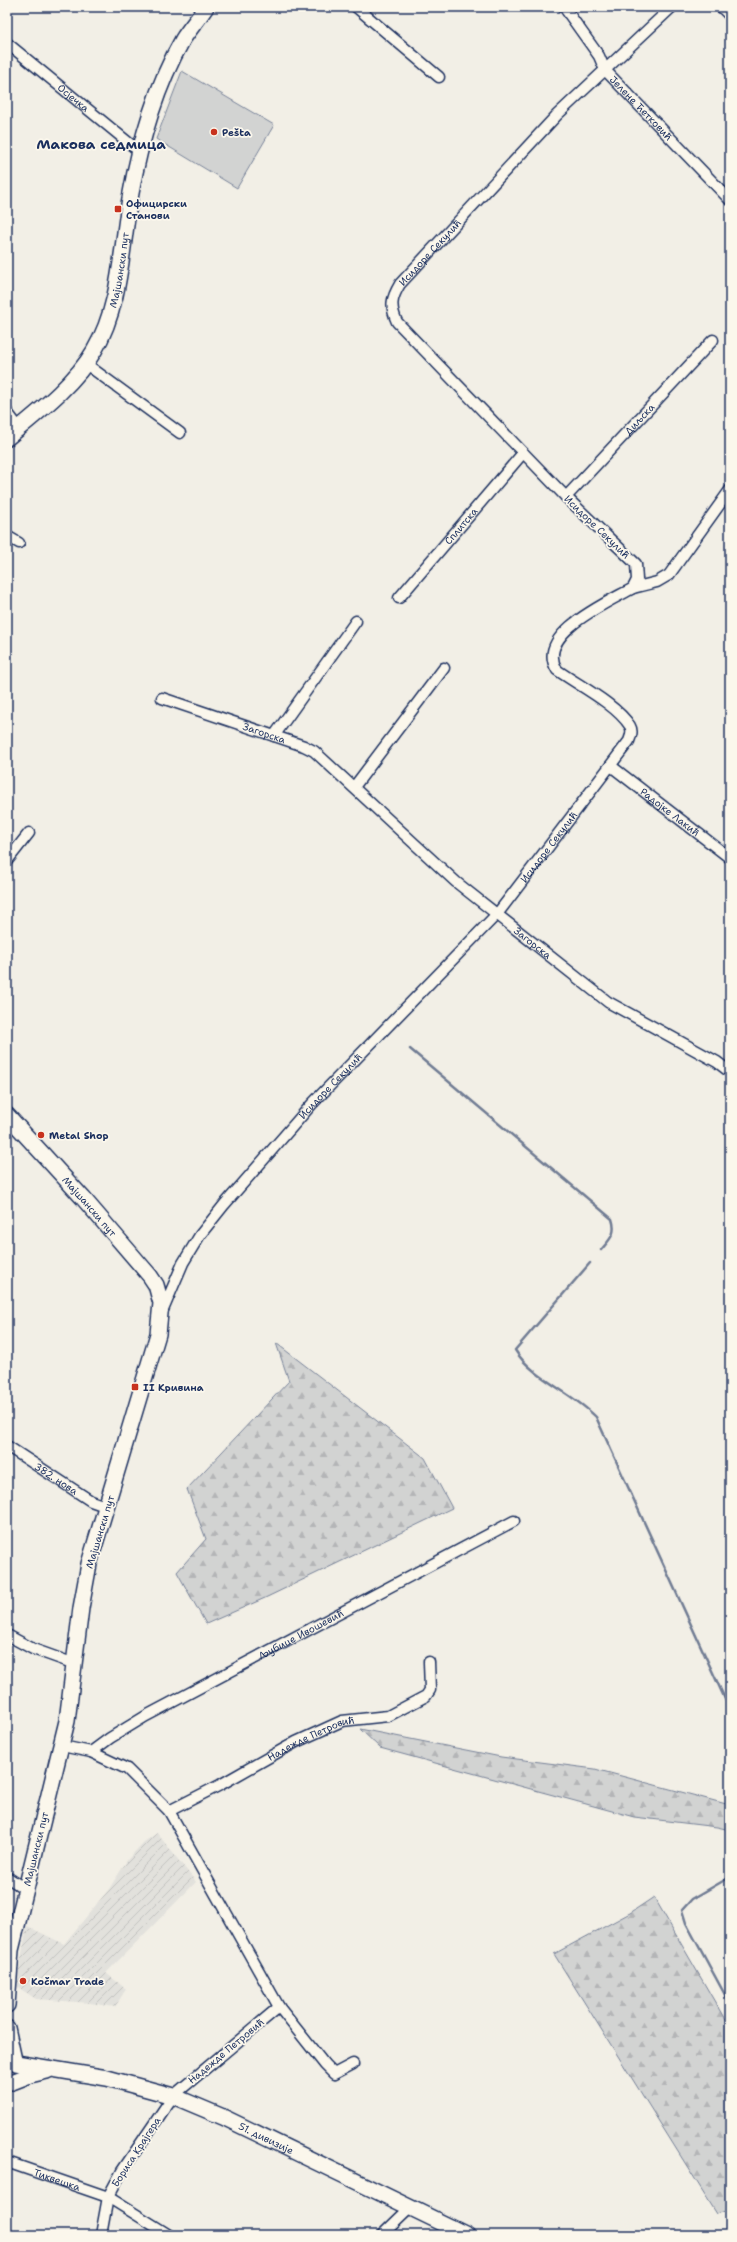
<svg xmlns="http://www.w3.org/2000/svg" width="737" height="2242" font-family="'Shantell Sans',sans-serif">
<defs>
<pattern id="industrial-furrows" width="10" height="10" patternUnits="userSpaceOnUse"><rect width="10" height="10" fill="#e2e1dc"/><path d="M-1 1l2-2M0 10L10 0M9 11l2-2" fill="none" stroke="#c1c1bf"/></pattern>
<pattern id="forest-firs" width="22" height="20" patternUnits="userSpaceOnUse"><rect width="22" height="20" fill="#d2d3d2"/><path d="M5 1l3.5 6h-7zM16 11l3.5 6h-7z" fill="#b4b5b7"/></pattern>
</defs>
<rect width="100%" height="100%" fill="#f2efe6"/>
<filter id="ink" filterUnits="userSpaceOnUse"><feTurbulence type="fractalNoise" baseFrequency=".025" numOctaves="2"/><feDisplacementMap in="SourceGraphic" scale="8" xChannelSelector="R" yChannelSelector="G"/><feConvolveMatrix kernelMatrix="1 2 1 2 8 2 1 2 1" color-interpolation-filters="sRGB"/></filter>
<g filter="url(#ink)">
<path fill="url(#industrial-furrows)" d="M157,1833L196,1882L106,1973L126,1989L115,2007L90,2003L36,1999L16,1986L27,1926L64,1944L109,1889L128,1859L144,1842Z"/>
<path fill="#d2d3d2" stroke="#768198" d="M182,71L274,125L237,188L156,139Z"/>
<path fill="url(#forest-firs)" stroke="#768198" d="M276,1343L425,1458L452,1508L265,1598L206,1624L177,1572L206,1539L187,1489L289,1381Z
M360,1729L501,1757L595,1769L730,1805V1830L717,1827L634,1817L380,1748Z
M654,1897L730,2028V2209L717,2214L554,1954L630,1913Z"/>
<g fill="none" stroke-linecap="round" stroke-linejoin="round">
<path stroke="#707b93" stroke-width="2.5" d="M410,1049L612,1219C617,1234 610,1239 601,1250
M590,1263L515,1350C532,1378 572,1392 596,1417L730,1710
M730,1877L692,1899L682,1910L686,1923L730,2004"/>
<defs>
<g id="street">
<path d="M356,7L439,77"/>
<path id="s1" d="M564,7L599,56L605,70L730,200"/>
<path d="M721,7L730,16"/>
<path id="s2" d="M7,43L140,152"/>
<path d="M86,364L180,433"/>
<path d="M7,412L19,428"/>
<path id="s3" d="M566,497L713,340"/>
<path d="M7,536L19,543"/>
<path d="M633,588L657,582L669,575L730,490"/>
<path id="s4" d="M399,598L523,453"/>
<path id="s5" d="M162,698L304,746L314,751L456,882L608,1002L717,1062L730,1072"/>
<path d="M274,736L356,621"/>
<path id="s6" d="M611,766L730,858"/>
<path d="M354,787L444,668"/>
<path d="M7,861L29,833"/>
<path id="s7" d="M163,1310L183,1263L200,1235L224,1205L312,1104L498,913L629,741C631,736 633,731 630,726C616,704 578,685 557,670C534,634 609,602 633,588L637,580L636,564L566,497L397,322C390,306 391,299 400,284L557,115L672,7"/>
<path id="s8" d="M7,1446L91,1501L108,1507"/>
<path d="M7,1635L33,1649L75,1664"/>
<path d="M62,1746L91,1752L127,1769L169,1811L279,2007L173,2096L122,2171L108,2197L101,2235"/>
<path id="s9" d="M91,1752L110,1738L146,1716L514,1521"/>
<path id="s10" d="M169,1811L220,1785L296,1742L342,1721L388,1716L426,1696L430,1690L429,1662"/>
<path d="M7,1877L25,1889"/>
<path d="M279,2007L325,2065L334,2074L353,2064"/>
<path id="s11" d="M7,2162L108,2197L169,2235"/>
<path d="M382,2235L411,2207"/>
</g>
<g id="secondary">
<path id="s12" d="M7,438C37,413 74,385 94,351C122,304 121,245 131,193C140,142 157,84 183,39C190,28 199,18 206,7"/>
<path id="s13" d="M7,1115L83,1198L150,1276L156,1285L161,1303L158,1334L89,1564L81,1608L67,1721L11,1950L7,2005"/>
<path d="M7,2028L14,2060"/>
<path id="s14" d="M16,2063L107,2078L173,2096L223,2117L467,2235"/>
<path d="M12,2082L30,2075L47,2071"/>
</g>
</defs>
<use href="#street" stroke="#1b2f5e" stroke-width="13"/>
<use href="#secondary" stroke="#1b2f5e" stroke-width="18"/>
<use href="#street" stroke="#fbf7ec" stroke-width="10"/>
<use href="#secondary" stroke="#fbf7ec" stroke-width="15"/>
</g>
</g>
<g fill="#c8321e" stroke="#fbf7ec" stroke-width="1.5">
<circle cx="214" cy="132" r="4"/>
<rect x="114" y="205" width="8" height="8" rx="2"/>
<circle cx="41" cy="1135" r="4"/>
<rect x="131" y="1383" width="8" height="8" rx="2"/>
<circle cx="23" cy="1981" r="4"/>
</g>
<g text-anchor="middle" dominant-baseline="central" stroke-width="3.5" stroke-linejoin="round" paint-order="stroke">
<g font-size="10" fill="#1b2f5e" stroke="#fbf7ec">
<text stroke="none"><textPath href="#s2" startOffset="86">Осјечка</textPath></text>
<text stroke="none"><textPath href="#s1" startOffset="128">Јелене Ћетковић</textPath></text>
<text stroke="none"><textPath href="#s7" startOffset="1420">Исидоре Секулић</textPath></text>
<text stroke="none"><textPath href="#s12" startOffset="209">Мајшански пут</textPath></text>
<text stroke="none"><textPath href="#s3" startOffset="107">Диљска</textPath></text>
<text stroke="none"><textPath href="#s4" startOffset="95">Сплитска</textPath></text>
<text transform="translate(597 527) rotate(44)">Исидоре Секулић</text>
<text stroke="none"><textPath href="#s5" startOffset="108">Загорска</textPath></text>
<text stroke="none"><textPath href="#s6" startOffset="75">Радојке Лакић</textPath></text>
<text stroke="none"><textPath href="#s7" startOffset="606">Исидоре Секулић</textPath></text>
<text stroke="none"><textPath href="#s5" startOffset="452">Загорска</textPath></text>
<text stroke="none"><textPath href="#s7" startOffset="282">Исидоре Секулић</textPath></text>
<text stroke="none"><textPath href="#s13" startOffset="123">Мајшански пут</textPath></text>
<text stroke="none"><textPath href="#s8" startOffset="59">382. нова</textPath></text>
<text transform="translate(100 1532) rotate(-73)">Мајшански пут</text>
<text stroke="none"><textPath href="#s9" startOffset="241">Љубице Ивошевић</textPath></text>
<text stroke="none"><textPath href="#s10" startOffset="160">Надежде Петровић</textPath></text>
<text transform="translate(36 1849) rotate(-76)">Мајшански пут</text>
<text transform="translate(226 2051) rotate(-40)">Надежде Петровић</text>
<text stroke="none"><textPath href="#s14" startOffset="263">51. дивизије</textPath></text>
<text transform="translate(136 2152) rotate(-57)">Бориса Крајгера</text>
<text stroke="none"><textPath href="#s11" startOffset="53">Тиквешка</textPath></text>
</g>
<g font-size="10" font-weight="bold" fill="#1b2f5e" stroke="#fbf7ec" text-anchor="start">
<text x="222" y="132">Pešta</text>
<text x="126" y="203">Официрски<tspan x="126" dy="12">Станови</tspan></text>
<text x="49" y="1135">Metal Shop</text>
<text x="143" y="1387">II Кривина</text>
<text x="31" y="1981">Kočmar Trade</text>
</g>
<g font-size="14" font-weight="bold" fill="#1b2f5e" stroke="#fbf7ec">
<text x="101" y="144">Макова седмица</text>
</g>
</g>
<rect width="737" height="2242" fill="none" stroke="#fbf7ec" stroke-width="24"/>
<rect x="12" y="12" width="713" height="2218" fill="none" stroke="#1b2f5e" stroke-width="1.5" filter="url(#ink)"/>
</svg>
